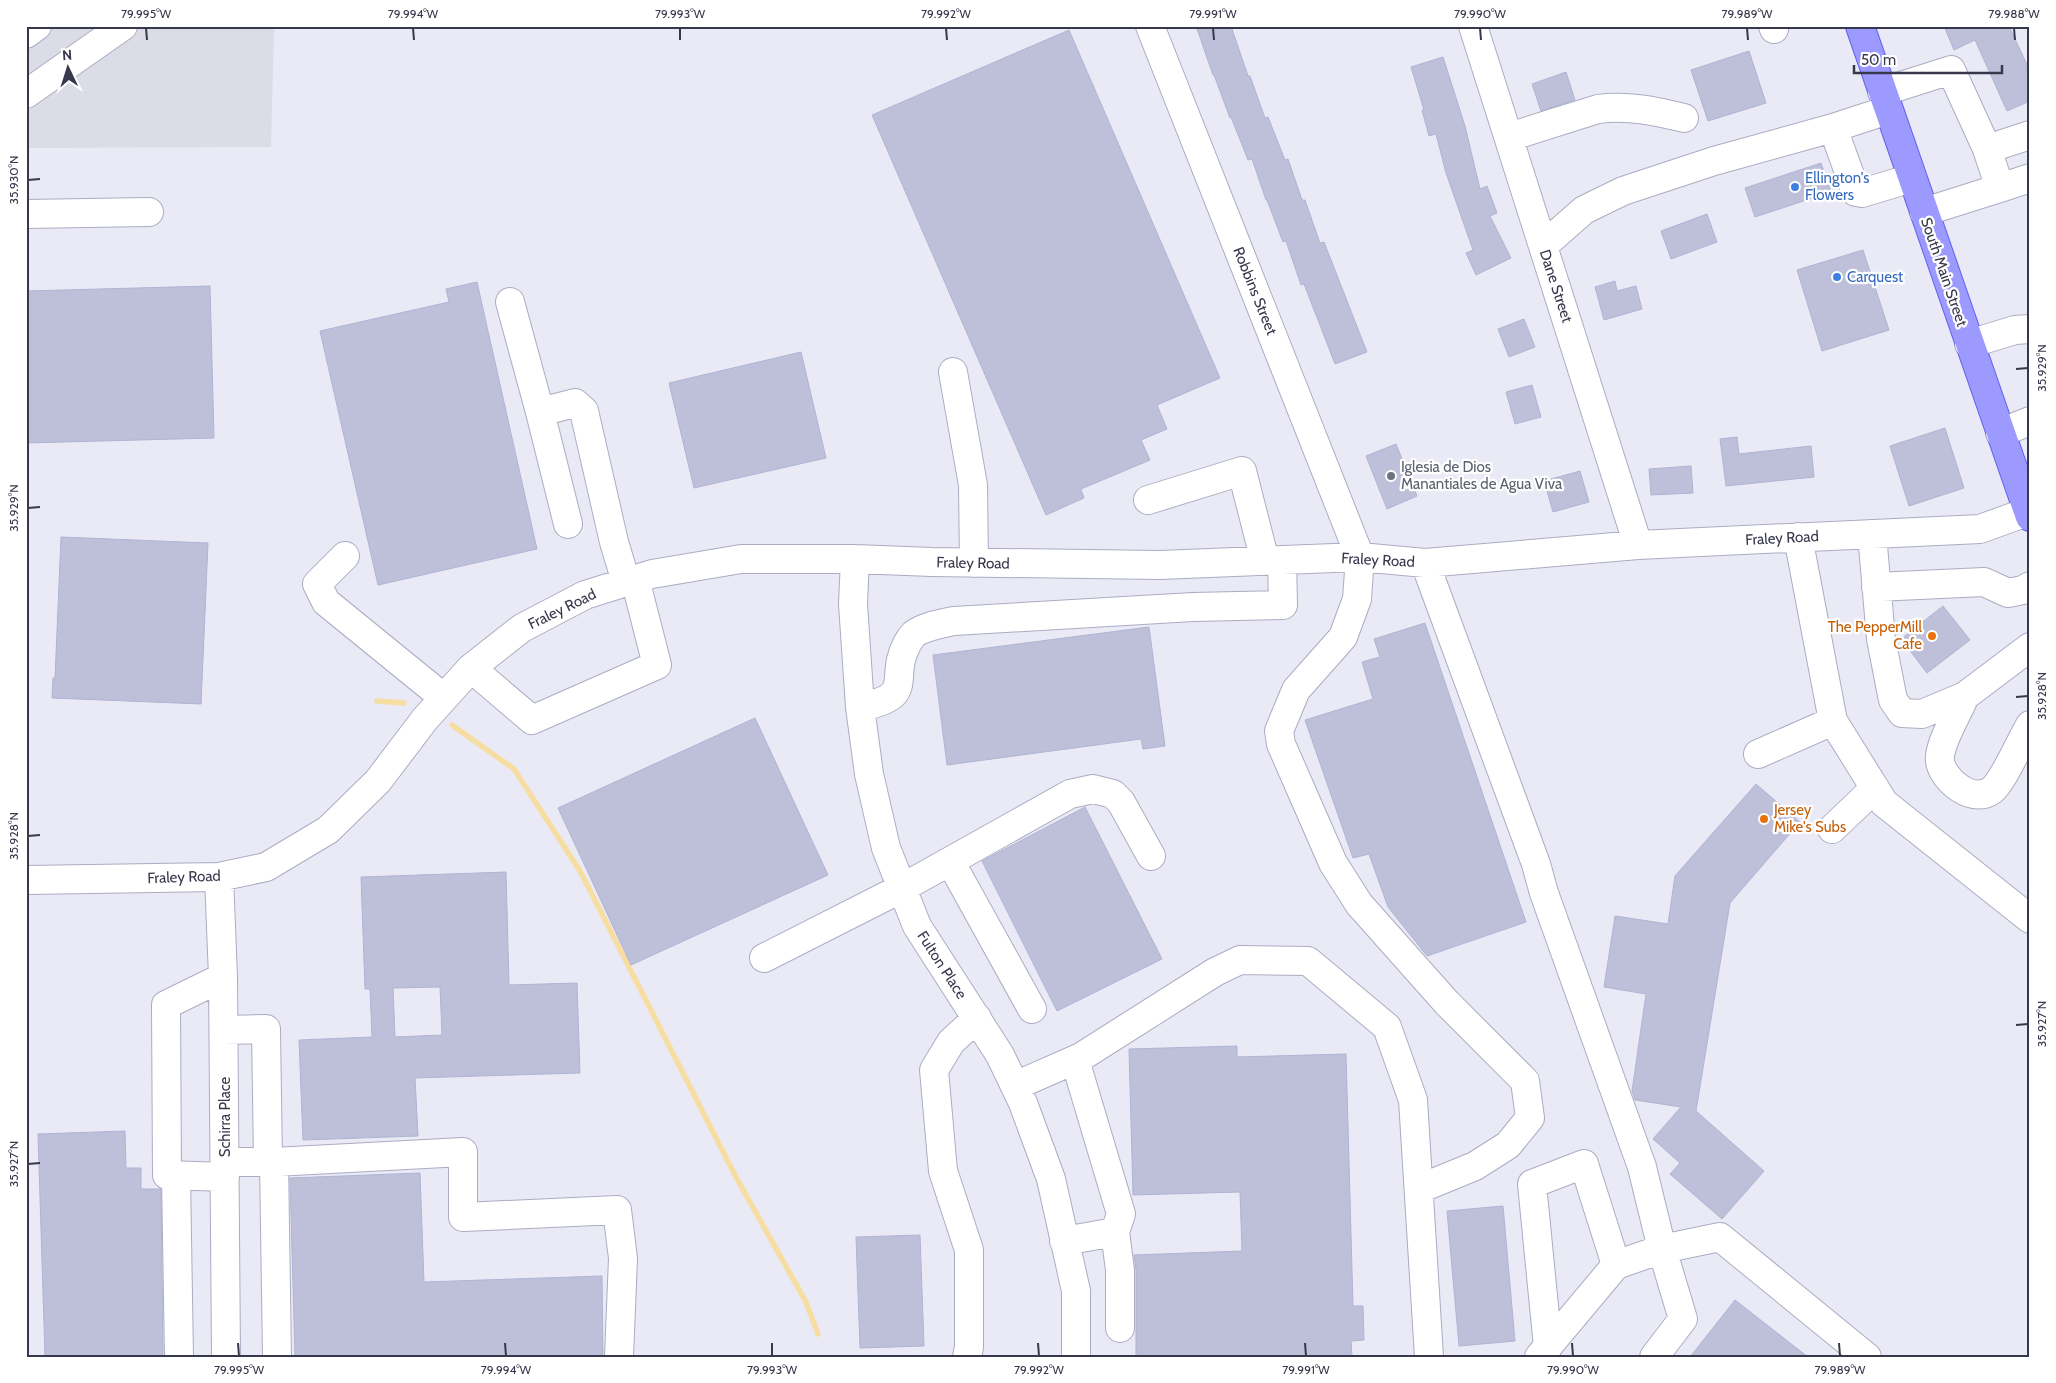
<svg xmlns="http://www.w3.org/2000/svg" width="2056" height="1383" font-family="Cabin,sans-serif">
<rect width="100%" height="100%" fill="#eaeaf6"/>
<path fill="#dbdce6" d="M26,26H274L271,147L26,148Z"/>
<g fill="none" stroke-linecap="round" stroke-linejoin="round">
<path stroke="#f6dea2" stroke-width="5.5" d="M377,701L404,703
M452,725L514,769L580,871L737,1179L806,1302L818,1334"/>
</g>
<path fill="#bec0d9" stroke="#b0b3d4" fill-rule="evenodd" d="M1196,26H1231L1248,76H1250L1265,118L1268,117L1285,160L1288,159L1302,200H1305L1320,243L1324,242L1367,352L1335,364L1304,284L1301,285L1286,241L1283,242L1267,200H1266L1252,159L1248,160L1231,117L1230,118L1214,75H1213Z
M1944,26H2009L2030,71V101L2007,111L1975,40L1954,50Z
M1069,30L1220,378L1157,405L1167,429L1141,440L1150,460L1081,489L1084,498L1046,515L872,115Z
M1749,51L1766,103L1708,121L1691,70Z
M1443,57L1465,126L1480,189L1487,186L1497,213L1490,216L1511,258L1476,275L1466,253L1473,250L1446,173L1436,134L1429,136L1422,110H1424L1411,67Z
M1566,72L1575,100L1541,111L1532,84Z
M1821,163L1831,192L1755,217L1745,188Z
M1707,214L1717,242L1671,259L1661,231Z
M1863,250L1889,330L1822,351L1797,270Z
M1615,281L1617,291L1636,286L1642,309L1604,320L1595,287Z
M477,282L537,549L378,585L320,331L449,302L446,289Z
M210,286L214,438L26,443V291Z
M1524,319L1535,347L1509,357L1498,329Z
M801,352L826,458L694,488L669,383Z
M1532,385L1541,417L1515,424L1506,392Z
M1945,428L1964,488L1909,506L1890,446Z
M1737,437L1739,454L1811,446L1814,477L1726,486L1720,439Z
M1396,444L1417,496L1387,509L1366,456Z
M1691,466L1693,493L1651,495L1649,469Z
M1580,471L1589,502L1553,512L1544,481Z
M61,537L208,543L201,704L52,698L53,678H55Z
M1943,606L1970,640L1927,673L1901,639Z
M1425,623L1526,922L1427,956L1388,907L1369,854L1353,858L1305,720L1373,699L1362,662L1380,657L1374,639Z
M1149,627L1165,746L1143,749L1141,739L947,765L933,655Z
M755,718L828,875L631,965L558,808Z
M1756,784L1800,822L1730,903L1696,1111L1764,1171L1722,1219L1670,1174L1680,1163L1653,1139L1681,1107L1635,1100L1632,1091L1646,994L1604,987L1615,916L1668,924L1675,876Z
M1085,807L1162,959L1057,1011L982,861Z
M506,872L509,985L577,983L580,1073L415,1078L418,1136L303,1140L299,1040L372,1037L370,989H365L361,877ZM440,987L442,1035L395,1037L393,988Z
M1237,1046V1057L1346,1054L1353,1306H1363L1364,1340L1351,1341L1352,1357H1136V1270L1134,1255L1242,1251L1240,1192L1133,1195L1129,1049Z
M125,1131L126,1168H141V1189H161L163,1357H45L38,1134Z
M420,1173L424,1282L602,1276L603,1357H295L290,1178Z
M1503,1206L1515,1341L1459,1346L1447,1211Z
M920,1235L924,1346L860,1348L856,1237Z
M1735,1300L1808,1357H1690Z"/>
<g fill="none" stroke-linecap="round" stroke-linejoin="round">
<defs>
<path id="minor" d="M1150,26L1360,557L1357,599L1343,637L1296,690L1279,731L1281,744L1333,863L1359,904L1447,1003L1525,1081L1530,1118L1508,1145L1475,1166L1419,1189
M1473,26L1638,545
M1773,26L1774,29
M26,34L37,26
M1882,92L1951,70L1987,149
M26,94L123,26
M1888,110L1833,128L1856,192L1862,193L1912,178
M1509,137L1598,109C1628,105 1655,111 1684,118
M2000,188L2030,178
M1924,212L2000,188L1987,149L2030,135
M26,214L149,212
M1543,246L1584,210L1623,191L1714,161L1833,128
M510,302L540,412L568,524
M1969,344L2015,330L2030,329
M953,372L973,485L974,563
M540,412L575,403L584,411L614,542L626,582
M2000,433L2030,421
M1148,500L1242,471L1265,561
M1872,534L1881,639L1893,700L1902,713L1922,714L1965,696L2030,647
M345,556L317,584L326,602L444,698
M855,559L853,604L860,707L869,774L886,848L917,926L1000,1055L1023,1103L1051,1179L1076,1291V1357
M1425,563L1536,864L1544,893L1642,1167L1662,1249L1683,1319L1654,1357
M1876,587L1984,582L2008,593L2023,590L2030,586
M471,668L532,720L657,665L635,579
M1965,696C1958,713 1942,738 1940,756C1937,778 1977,810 1996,786C2008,771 2020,742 2030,725
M860,707C918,696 888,679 907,644C909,640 911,637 914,634C925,626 940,624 954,621L1193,607L1283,605L1282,560
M1833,721L1884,803L2030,919
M1758,754L1833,721L1798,537
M1832,829L1875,788
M950,861L1032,1009
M219,877L223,977L226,1357
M26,880L219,877L266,867L328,830L378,781L425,719L471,668L522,628L585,595L652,574L741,559H855L932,562L1160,565L1360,557L1425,563L1638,545L1980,529L2027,512
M764,958L902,888L1070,794L1093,789L1113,794L1121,802L1151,856
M223,977L166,1005L167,1175L225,1177
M224,1030L266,1029L268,1162
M1015,1086L1081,1057L1215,972L1240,960L1308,961L1387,1027L1413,1100L1429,1357
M225,1162H274L277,1357
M274,1162L463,1152V1217L617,1210L623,1258L619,1357
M176,1176L179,1357
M1115,1232L1120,1270V1328
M1064,1241L1115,1232L1121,1214L1075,1060
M1548,1347L1532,1184L1584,1164L1616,1265
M967,1357L969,1347V1250L943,1171L934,1070L951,1042L977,1018
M1539,1357L1616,1265L1662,1249L1720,1237L1867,1357"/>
<path id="major" d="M1860,26L2030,517"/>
</defs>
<use href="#minor" stroke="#abacc2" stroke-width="30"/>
<use href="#major" stroke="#6160ee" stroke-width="30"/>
<use href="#minor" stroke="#fff" stroke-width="28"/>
<use href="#major" stroke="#9c9aff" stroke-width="28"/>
</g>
<path fill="none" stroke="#37384b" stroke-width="2" d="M146,28L147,40M413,28L414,40M680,28V40M946,28L947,40M1213,28L1214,40M1480,28L1481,40M1747,28L1748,40M2014,28L2015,40M28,180L40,179M2016,369L2028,368M28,508L40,507M2016,697L2028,696M28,836L40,835M2016,1025L2028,1024M28,1164L40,1163M238,1343L239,1356M505,1343L506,1356M772,1343V1356M1038,1343L1039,1356M1305,1343L1306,1356M1572,1343L1573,1356M1839,1343L1840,1356"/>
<g fill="#3f7fe0" stroke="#fff" stroke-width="2">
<circle cx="1795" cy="187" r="5"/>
<circle cx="1837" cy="277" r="5"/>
</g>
<circle fill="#6b7280" stroke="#fff" stroke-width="2" cx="1391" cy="476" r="5"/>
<g fill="#e8710a" stroke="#fff" stroke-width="2">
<circle cx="1932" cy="636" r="5"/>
<circle cx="1764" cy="819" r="5"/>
</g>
<g text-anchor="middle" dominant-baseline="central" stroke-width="4.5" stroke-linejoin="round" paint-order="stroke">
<g font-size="15" fill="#366cbe" stroke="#fff" text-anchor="start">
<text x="1805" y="178">Ellington's<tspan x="1805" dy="17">Flowers</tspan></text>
<text x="1847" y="277">Carquest</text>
</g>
<g font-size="15" fill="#37384b" stroke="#fff">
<text transform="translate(1944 272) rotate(71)">South Main Street</text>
<text transform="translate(1556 286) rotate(72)">Dane Street</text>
<text transform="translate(1255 291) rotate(68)">Robbins Street</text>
<text transform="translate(1782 538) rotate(-3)">Fraley Road</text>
<text transform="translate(1378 560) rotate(3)">Fraley Road</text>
<text transform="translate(973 563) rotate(1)">Fraley Road</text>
<text transform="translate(562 609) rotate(-26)">Fraley Road</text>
<text transform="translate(184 877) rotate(-2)">Fraley Road</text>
<text transform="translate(942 965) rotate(57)">Fulton Place</text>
<text transform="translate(225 1117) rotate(-90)">Schirra Place</text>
</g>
<g font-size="15" fill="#5b616d" stroke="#fff" text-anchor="start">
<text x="1401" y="467">Iglesia de Dios<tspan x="1401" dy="17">Manantiales de Agua Viva</tspan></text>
</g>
<g font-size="15" fill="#c56008" stroke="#fff" text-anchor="end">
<text x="1922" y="627">The PepperMill<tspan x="1922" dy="17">Cafe</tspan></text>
<text x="1774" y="810" text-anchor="start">Jersey<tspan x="1774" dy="17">Mike's Subs</tspan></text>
</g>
</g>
<rect width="2056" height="1383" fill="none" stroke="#ffffff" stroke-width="55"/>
<g transform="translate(68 68) rotate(356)" stroke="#ffffff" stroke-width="4" paint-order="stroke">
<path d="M0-4L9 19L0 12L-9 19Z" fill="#37384b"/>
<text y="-8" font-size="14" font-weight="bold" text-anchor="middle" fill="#37384b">N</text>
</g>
<path d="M1854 65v8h148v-8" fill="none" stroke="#37384b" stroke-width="2.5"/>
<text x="1861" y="65" font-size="15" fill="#37384b" stroke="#ffffff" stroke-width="4" paint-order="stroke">50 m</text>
<rect x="28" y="28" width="2000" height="1328" fill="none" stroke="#37384b" stroke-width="2"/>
<g font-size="12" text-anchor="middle" fill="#37384b">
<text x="146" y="18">79.995°W</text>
<text x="413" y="18">79.994°W</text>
<text x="680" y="18">79.993°W</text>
<text x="946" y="18">79.992°W</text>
<text x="1213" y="18">79.991°W</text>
<text x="1480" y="18">79.990°W</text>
<text x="1747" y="18">79.989°W</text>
<text x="2014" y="18">79.988°W</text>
<text transform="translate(14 180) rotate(-90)" y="4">35.930°N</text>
<text transform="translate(2042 368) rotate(-90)" y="4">35.929°N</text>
<text transform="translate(14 508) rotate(-90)" y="4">35.929°N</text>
<text transform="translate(2042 696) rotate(-90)" y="4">35.928°N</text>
<text transform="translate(14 836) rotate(-90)" y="4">35.928°N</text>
<text transform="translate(2042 1024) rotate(-90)" y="4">35.927°N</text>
<text transform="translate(14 1164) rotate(-90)" y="4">35.927°N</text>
<text x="239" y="1374">79.995°W</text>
<text x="506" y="1374">79.994°W</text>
<text x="772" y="1374">79.993°W</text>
<text x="1039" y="1374">79.992°W</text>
<text x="1306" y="1374">79.991°W</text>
<text x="1573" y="1374">79.990°W</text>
<text x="1840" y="1374">79.989°W</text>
</g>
</svg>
